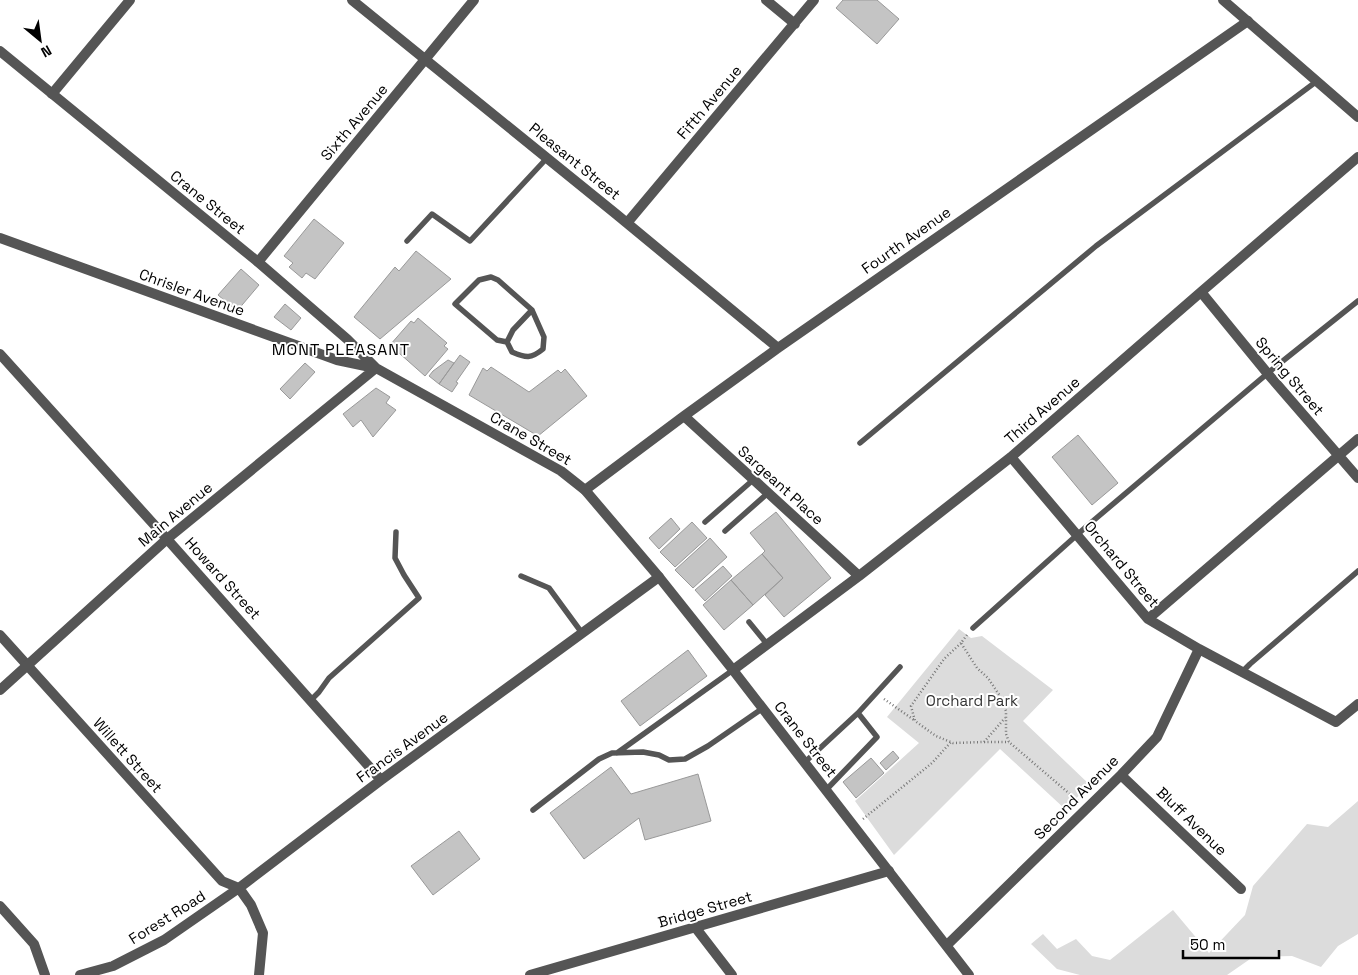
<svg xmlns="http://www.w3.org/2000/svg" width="1358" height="975" font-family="'Space Grotesk',sans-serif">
<rect width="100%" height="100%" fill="#fff"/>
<path fill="#dcdcdc" d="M959,629L971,638L982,636L1053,690L1023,721L1090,785L1065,809L1000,749L894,855L855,801L919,743L887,717Z
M1358,801V934L1338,946L1321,967L1292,956L1253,957L1227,975H1080L1057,969L1031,944L1043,934L1057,949L1076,939L1092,956L1110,960L1173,910L1209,953L1245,915L1253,886L1307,824L1328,827Z"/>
<path fill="#c4c4c4" stroke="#999" d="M843,0H877L899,19L877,44L836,8Z
M314,219L344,243L315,279L306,273L302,278L289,267L293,263L284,256Z
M416,251L451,279L380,339L354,317L395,267L399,271Z
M241,269L259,285L237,311L218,295Z
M285,304L301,318L291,330L274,317Z
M418,318L447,343L444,346L448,349L425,376L390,345L411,321L414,323Z
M460,355L470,362L456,382L458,383L452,392L439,384Z
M448,360L454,363L439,384L429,376L433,371Z
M305,363L315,372L290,399L280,389Z
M491,367L529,392L558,370L561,373L565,369L587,396L538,436L469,395L483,368L487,371Z
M376,388L390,397L386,403L396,410L373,437L361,420L353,427L343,414Z
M1078,435L1118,483L1092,505L1052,457Z
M776,512L831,578L784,617L765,595L783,578L762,554L765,551L750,533Z
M671,518L680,529L659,549L649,538Z
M692,522L707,538L675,567L660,552Z
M710,538L727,557L693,588L675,570Z
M762,554L783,578L753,605L731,580Z
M723,566L732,576L705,601L695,590Z
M731,580L753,605L724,630L703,605Z
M688,650L707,676L640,726L621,701Z
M893,751L899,758L886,770L880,763Z
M871,758L884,773L856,798L843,782Z
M611,767L631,794L698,774L711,821L645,840L639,818L584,859L550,813Z
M459,831L480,859L433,895L411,866Z"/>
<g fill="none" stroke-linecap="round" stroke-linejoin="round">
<path stroke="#777" stroke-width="2.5" stroke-dasharray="1 2.5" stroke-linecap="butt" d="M967,635L961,643L977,668L988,678L1000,696L1006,711V734L1009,742L1078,801
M961,643L944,659L911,706L915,721L936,736L953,743L984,742H1009
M884,699L914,720
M984,742L1005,718
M863,819L932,763L951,742"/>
<path stroke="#555" stroke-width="5.5" d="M407,241L432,214L470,241L547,158
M507,342L497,340L455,304L479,280L491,277L498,280L532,310L544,337L543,349C531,359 526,358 512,352L507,342L513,330L532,310
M860,443L1096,246L1317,81
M705,522L753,480
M725,531L768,493
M521,576L549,588L582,633
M749,622L767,644
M973,628L1087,526L1274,368L1358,301
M1242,672L1250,664L1358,571
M311,700L319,692L329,678L419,598L404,575L395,558L396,532
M858,713L900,667
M617,753L733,670
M805,762L858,713L877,737L826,790
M533,810L599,759L612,753L643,752L659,755L669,760L685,759L708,746L763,708"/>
<path stroke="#555" stroke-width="10" d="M352,0L616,214L778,348
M766,0L795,24
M52,94L130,0
M627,223L814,0
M258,262L474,0
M1201,292L1268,374L1358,478
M0,354L167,539L381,780
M684,416L859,576
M1011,457L1148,619L1199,649L1336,722L1358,704
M585,490L684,416L778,348L1248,21
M1148,619L1358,439
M0,635L222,881L239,888
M733,670L859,576L1011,457L1201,292L1358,157
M1121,775L1241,889
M0,906L34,944L45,975
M695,927L732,975
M947,945L1121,775L1157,737L1199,649
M80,975L113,966L164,940L239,888
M259,975L263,933L251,905L239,888L381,780L659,577
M530,975L889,871"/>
<path stroke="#555" stroke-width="10" d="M1223,0L1358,117
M0,51L258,262L347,339L376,368L561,471L585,490L659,577L733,670L969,975
M0,238L337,360L375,368
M0,690L167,539L376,368"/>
</g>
<g text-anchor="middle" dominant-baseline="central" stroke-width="4" stroke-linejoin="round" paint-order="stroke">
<g font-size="15" fill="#000" stroke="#fff">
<text transform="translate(709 102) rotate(-50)">Fifth Avenue</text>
<text transform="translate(354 122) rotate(-50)">Sixth Avenue</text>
<text transform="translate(575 161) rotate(39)">Pleasant Street</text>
<text transform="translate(208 202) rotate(39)">Crane Street</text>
<text transform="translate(906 240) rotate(-35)">Fourth Avenue</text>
<text transform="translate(192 292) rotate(20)">Chrisler Avenue</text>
<text transform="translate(1290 376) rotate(50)">Spring Street</text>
<text transform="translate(1042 410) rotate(-41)">Third Avenue</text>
<text transform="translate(531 438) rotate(30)">Crane Street</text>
<text transform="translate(781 485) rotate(42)">Sargeant Place</text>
<text transform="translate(175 514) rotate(-40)">Main Avenue</text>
<text transform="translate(1122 564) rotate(50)">Orchard Street</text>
<text transform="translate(223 578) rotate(48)">Howard Street</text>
<text transform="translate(806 739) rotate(52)">Crane Street</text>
<text transform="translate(402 747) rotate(-36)">Francis Avenue</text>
<text transform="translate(128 755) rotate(48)">Willett Street</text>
<text transform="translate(1076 797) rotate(-45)">Second Avenue</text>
<text transform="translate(1192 821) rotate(44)">Bluff Avenue</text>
<text transform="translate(705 909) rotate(-16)">Bridge Street</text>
<text transform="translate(167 917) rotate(-32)">Forest Road</text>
</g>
<g font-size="15" fill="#333" stroke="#fff">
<text x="972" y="700">Orchard Park</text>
</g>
<g font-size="16" letter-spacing="1" fill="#000" stroke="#fff">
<text x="341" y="349">MONT PLEASANT</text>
</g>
</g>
<g transform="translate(40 40) rotate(151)" stroke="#ffffff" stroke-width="4" paint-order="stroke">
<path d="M0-4L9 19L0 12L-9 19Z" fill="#000000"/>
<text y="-8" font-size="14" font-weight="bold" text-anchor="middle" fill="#000000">N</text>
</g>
<path d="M1183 950v8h96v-8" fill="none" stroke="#000000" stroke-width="2.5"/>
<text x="1190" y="950" font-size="15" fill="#000000" stroke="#ffffff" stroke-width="4" paint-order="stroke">50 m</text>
</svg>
